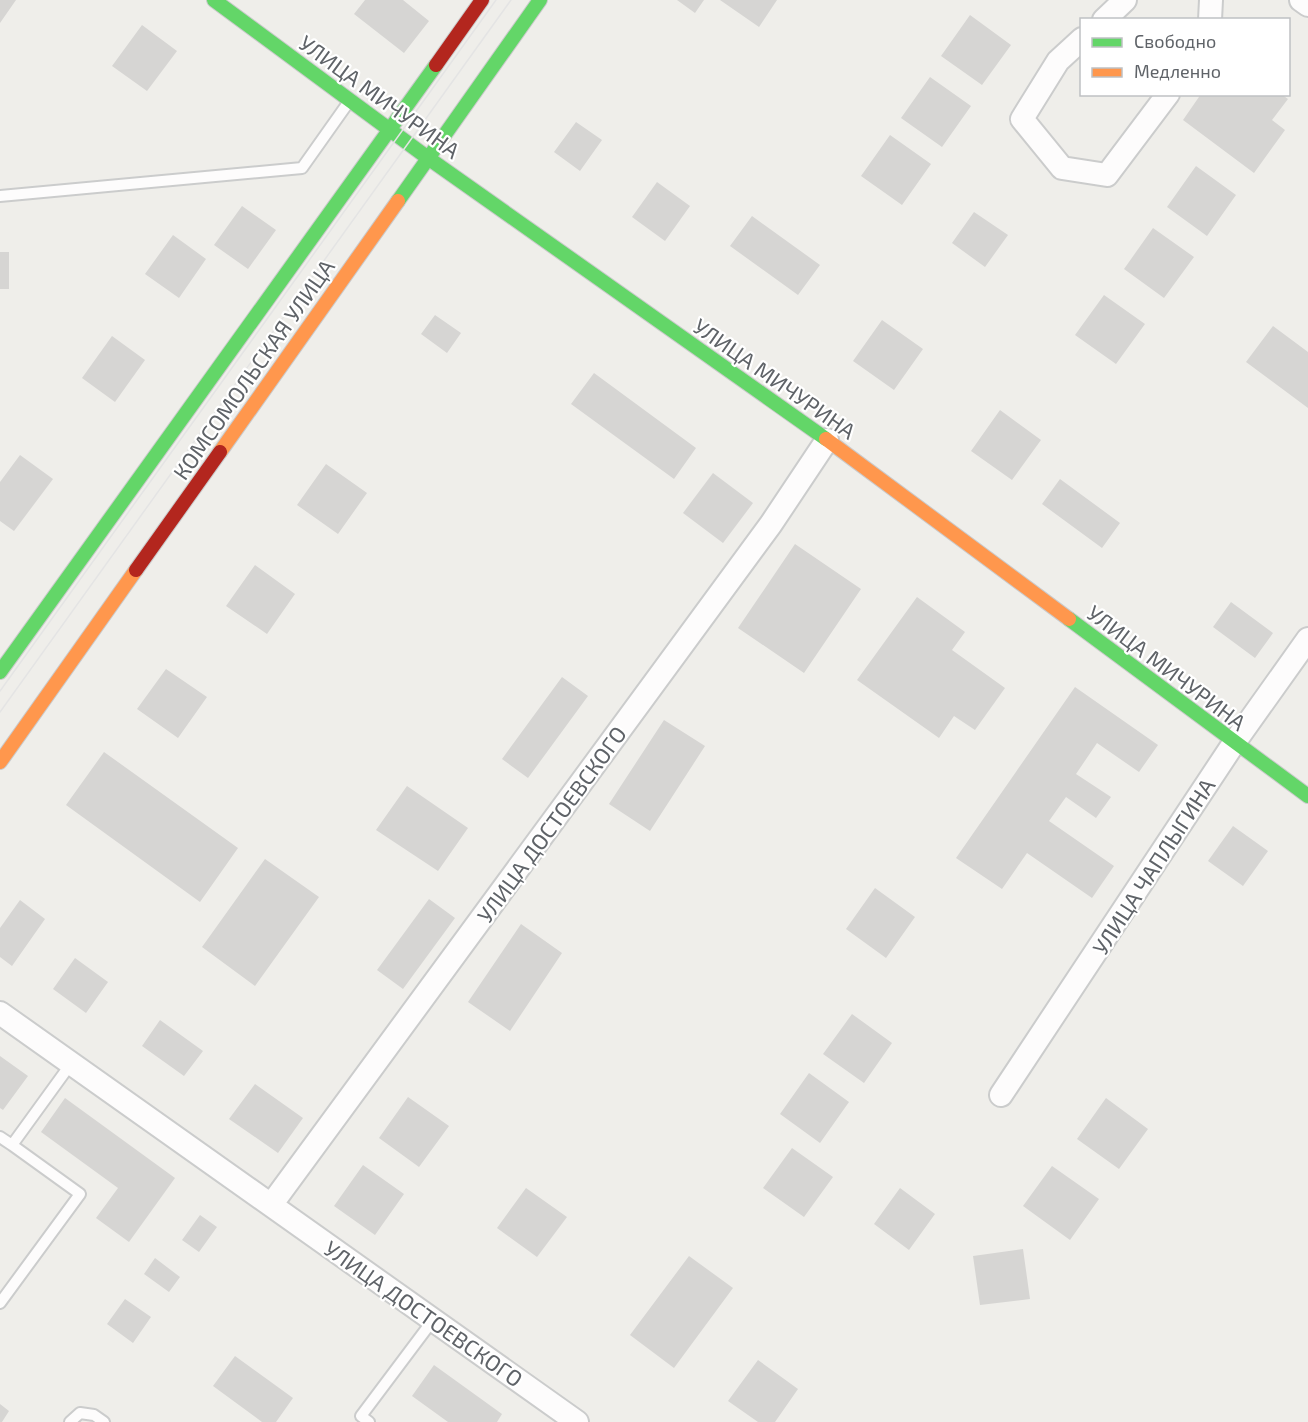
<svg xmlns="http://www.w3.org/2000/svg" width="1308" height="1422" font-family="'Exo 2',sans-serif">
<rect width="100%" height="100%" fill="#efeeea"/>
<path fill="#d6d5d3" d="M0,0H16L0,23Z
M365,0H403L429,21L404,53L354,14Z
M677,0H704L695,13Z
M720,0H777L759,27Z
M970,15L1011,45L982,85L941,56Z
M142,25L177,51L147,91L112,66Z
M930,77L971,106L942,147L901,118Z
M1201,94H1281L1288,99L1272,120L1285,130L1254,173L1183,120Z
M576,122L602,140L580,171L554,152Z
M890,135L931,164L902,205L861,176Z
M1196,166L1236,195L1207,236L1167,207Z
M657,182L690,206L665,241L632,217Z
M242,206L276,230L248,269L214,245Z
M974,212L1008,235L985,267L952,243Z
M752,216L820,265L798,295L730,246Z
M1153,228L1194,257L1164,298L1124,269Z
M173,235L206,259L179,298L145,274Z
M0,252H9V289H0Z
M1104,295L1145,324L1116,364L1075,335Z
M435,315L461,333L447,353L421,334Z
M882,320L923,349L894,390L853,361Z
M1273,326L1308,352V408L1246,362Z
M112,336L145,360L115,402L82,378Z
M594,373L696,448L674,479L571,404Z
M1000,410L1041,440L1012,480L971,451Z
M20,455L53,479L14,531L0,521V482Z
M326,464L367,493L338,534L297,505Z
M713,473L753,503L723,543L683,513Z
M1060,479L1120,523L1102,548L1042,504Z
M795,544L861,589L804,673L738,628Z
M255,565L295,594L267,634L226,606Z
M917,597L965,632L952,650L1005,688L975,730L954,716L939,738L857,680Z
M1231,602L1273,633L1255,658L1213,627Z
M166,669L207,697L178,738L137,709Z
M562,677L588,696L528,778L502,759Z
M1075,687L1158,745L1139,772L1097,743L1076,774L1111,797L1096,818L1066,797L1049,821L1114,866L1092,898L1027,853L1002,889L956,858Z
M664,720L705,746L650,831L609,804Z
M104,752L238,848L200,902L66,805Z
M407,786L468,828L438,871L376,830Z
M1233,826L1268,851L1243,886L1208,861Z
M265,859L319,897L255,986L202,947Z
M875,888L915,917L886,958L846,929Z
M429,899L455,918L403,989L377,970Z
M20,900L45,919L12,966L0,957V928Z
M521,924L562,953L510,1031L468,1002Z
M75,958L108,982L86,1013L53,989Z
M852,1014L892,1043L864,1083L823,1054Z
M160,1020L203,1051L184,1076L142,1046Z
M0,1056L28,1076L3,1110L0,1108Z
M809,1073L849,1102L820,1143L780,1114Z
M255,1084L303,1118L278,1153L229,1119Z
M408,1097L449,1126L419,1167L379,1138Z
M65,1098L175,1178L129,1242L96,1218L118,1188L41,1132Z
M1106,1098L1148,1129L1119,1169L1077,1139Z
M792,1148L833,1177L804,1217L763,1188Z
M363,1165L404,1194L375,1235L334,1206Z
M1052,1166L1099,1199L1070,1240L1023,1206Z
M526,1188L567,1217L537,1257L497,1228Z
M900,1188L935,1214L909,1250L874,1224Z
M200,1215L217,1227L199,1252L182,1240Z
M1023,1249L1030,1299L980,1305L973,1256Z
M689,1256L733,1288L674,1368L630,1335Z
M155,1258L180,1277L169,1292L144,1274Z
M125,1299L151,1317L133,1343L107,1324Z
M235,1356L293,1398L276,1422H262L213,1386Z
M758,1360L798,1389L775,1422H758L728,1401Z
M434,1365L502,1414L497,1422H448L412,1396Z
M0,1404L9,1411L2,1422H0Z"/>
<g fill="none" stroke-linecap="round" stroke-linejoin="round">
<defs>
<path id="lane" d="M0,196L302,168L348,103
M0,1137L12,1145L70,1065
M0,1303L80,1194L12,1145
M70,1422L80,1413L94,1415L104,1422
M369,1422L361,1416L433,1320"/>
<path id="street" d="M1301,0L1308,5
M1104,20L1125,0
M1210,20L1211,0
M1082,39L1058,61L1022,119L1062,168L1107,175L1168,94
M0,1013L577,1422
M1001,1095L1234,743L1308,639
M271,1205L771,524L827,440"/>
<path id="fast" d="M214,0L428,158L826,439
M398,201L540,0
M1069,619L1308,796
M0,672L436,65"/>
<path id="slow" d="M826,439L1069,619
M220,452L398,201
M0,762L136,570"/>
<path id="jam" d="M436,65L482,0
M136,570L220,452"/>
</defs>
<use href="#lane" stroke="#cbcccc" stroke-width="14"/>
<use href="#street" stroke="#cbcccc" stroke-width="26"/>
<use href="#fast" stroke="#cacacb" stroke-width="16"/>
<use href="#slow" stroke="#cacacb" stroke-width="16"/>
<use href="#jam" stroke="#cacacb" stroke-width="16"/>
<use href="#lane" stroke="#fdfcfc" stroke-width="10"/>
<use href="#street" stroke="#fdfcfc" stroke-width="22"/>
<use href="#fast" stroke="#63d668" stroke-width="14"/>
<use href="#slow" stroke="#ff974d" stroke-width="14"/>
<use href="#jam" stroke="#b3261e" stroke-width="14"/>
<path stroke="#e4e4e4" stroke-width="1.5" d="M0,691L496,0
M0,712L511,0"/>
</g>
<g text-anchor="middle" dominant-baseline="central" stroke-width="4.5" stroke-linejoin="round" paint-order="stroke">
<g font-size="22" fill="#5f6368" stroke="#fff">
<text transform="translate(380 96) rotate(36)">УЛИЦА МИЧУРИНА</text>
<text transform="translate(253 369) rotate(-55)">КОМСОМОЛЬСКАЯ УЛИЦА</text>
<text transform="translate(775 378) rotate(35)">УЛИЦА МИЧУРИНА</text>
<text transform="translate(1167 667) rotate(37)">УЛИЦА МИЧУРИНА</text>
<text transform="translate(551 824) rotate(-54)">УЛИЦА ДОСТОЕВСКОГО</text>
<text transform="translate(1153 866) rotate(-57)">УЛИЦА ЧАПЛЫГИНА</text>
<text transform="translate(424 1313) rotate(35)">УЛИЦА ДОСТОЕВСКОГО</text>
</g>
</g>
<rect x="1080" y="18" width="210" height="78" fill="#ffffff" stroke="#bfc1c3" stroke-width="1.5"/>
<rect x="1092" y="38" width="30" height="9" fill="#63d668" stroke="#bfc1c3" stroke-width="1.5"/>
<text x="1134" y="48" font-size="18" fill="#5f6368">Свободно</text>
<rect x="1092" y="68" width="30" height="9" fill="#ff974d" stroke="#bfc1c3" stroke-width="1.5"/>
<text x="1134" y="78" font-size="18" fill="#5f6368">Медленно</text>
</svg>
